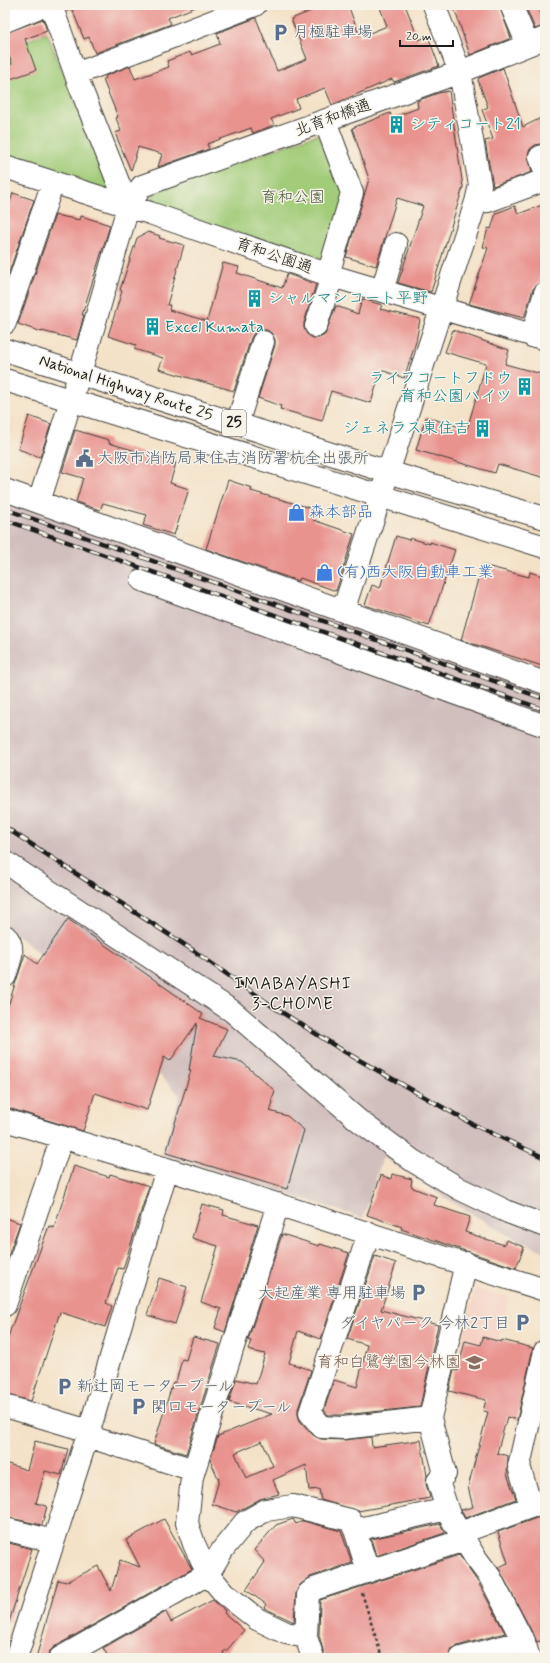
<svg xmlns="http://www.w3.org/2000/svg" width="550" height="1663" font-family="Mynerve,'Klee One',sans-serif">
<rect width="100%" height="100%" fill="#f7f3e8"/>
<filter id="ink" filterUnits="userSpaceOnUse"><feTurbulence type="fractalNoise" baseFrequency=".025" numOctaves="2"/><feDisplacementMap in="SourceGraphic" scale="8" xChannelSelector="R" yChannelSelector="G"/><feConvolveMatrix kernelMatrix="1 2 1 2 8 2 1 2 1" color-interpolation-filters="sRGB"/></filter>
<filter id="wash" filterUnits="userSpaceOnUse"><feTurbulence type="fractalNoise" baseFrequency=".012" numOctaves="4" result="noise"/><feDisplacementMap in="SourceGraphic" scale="16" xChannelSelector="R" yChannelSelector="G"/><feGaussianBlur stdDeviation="0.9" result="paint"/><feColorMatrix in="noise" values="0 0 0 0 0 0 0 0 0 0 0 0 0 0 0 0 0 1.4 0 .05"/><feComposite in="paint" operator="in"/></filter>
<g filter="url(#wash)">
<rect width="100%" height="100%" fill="#f4e2c8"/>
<path fill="#f6d2c4" d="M475,1289L509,1297L482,1403L449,1395Z"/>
<path fill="#d1bfbe" d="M5,499L545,690V1252L510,1236L445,1198L383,1157L363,1218L162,1154L180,1095L144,1060L107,1011L5,925Z"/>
<path fill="#a2cc79" stroke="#5f744a" d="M47,33L109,187L103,193L5,161V49Z
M324,132L347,192L326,260L152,206V193Z"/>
<g id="blocks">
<path fill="#e9938f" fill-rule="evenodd" d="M64,5H198V6L168,18L171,24L95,53L89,37L84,39L72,9L67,11Z
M309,5H348L360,37L387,26L379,5H405L419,40L428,36L439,66L394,82L392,79L332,105L325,88L296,99L299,108L271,119L274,125L253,133L251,128L207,144L209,149L158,167L162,154L138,147L131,171L115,133L121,131L116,118L118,117L103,80L106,78L105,76L130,66L135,79L169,67L167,61L190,52L191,55L220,44L217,33L256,18L277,71L307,59L291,19L311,11Z
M453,5H499L511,38L470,55Z
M525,5H538L545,26L535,29Z
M43,19L47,31L25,39L36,70L5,81V67L12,64L5,46V33Z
M503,68L523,127L545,116V143L535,145L530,149L528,155L532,172L493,186L485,141L493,139L482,110L488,107L478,80L479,78Z
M449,91L463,187L431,292L398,283L423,206L397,198L376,266L346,257L369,179L352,128L390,113L392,118L418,108L417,101L438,93Z
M13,193L34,200L6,281L5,218Z
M545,204V266L540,282L533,289L524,318L469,304L488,248L483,247L488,228L491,229L496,213L515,206L518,214Z
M55,215L80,220L81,216L110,225L82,315H84L77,340L42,331V332L18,324Z
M148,232L160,236L159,238L184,245L167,305H170L169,310L207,321L223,263L239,267L237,273L282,288L287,274L316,284L304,323V328L307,334L313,338H319L325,335L336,306L358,314L362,299L382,305L380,309L420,319L416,342L404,378L381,370L371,403L331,391L322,421L280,409L281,406L258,398L275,345V340L272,334L267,330H260L254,333L251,338L234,391L159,369L163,358L134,349L136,345L108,336L122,291L120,290L137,238Z
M453,330L509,350L505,364L545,375V478L498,464L495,473L416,450L426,417L467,429L486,364L445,352Z
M29,416L51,424L40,457L18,449Z
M75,430L109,440V443L176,463L170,483L189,489L174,535L143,525L147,515L103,503L100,510L76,502L83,478L62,472Z
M228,480L252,488L251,491L317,510L313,520L354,534L336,591L300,578L298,581L206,549Z
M396,536L409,540L410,538L430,544V542L455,550L429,626L365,605L372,585L380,588Z
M482,565L529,577L530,572L545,577V655L542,666L461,640Z
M68,919L203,1014L200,1018L227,1029L214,1056L242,1062L275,1091L271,1101L273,1102L270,1111L287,1116L304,1130L287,1189L166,1153L191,1070H189L197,1023L170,1061L164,1057L147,1110L95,1093L83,1131L5,1107V1015L25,954L37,964Z
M74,1166L109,1177L110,1174L149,1186L123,1269L118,1268L106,1303L112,1306L105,1327L60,1312L31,1401L5,1394V1351L10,1331L49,1226L54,1228Z
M392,1174L412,1179L411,1186L413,1187V1188L437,1197L434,1205L470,1217L465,1232L504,1245L506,1240L524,1247L516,1268L401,1229L402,1227L367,1215L381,1175L391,1179Z
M202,1204L224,1210L223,1215L258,1225L225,1332L215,1328L221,1309L201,1302L218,1246L192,1238Z
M5,1218L20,1223L6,1262H5Z
M282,1234L319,1246L320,1244L349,1253L321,1339L298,1331L289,1363L311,1370L298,1409V1415L300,1421L313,1435L321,1439L344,1440L371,1437L372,1447L421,1440L427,1476L426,1484L430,1498L358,1511L321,1500L319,1489L309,1490L306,1465L273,1480L279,1494L260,1499L236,1512L212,1504L219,1480L210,1460L218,1436L272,1414L229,1402L236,1379L256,1384L265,1354L248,1350L251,1341L248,1340ZM262,1441L273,1466L246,1478L235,1453Z
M375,1256L396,1263L381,1310L438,1325L420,1407L343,1415H328L324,1410L334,1380L357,1387L367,1345L347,1339Z
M159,1278L187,1287L175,1324L147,1315Z
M193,1337L220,1344L186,1454L154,1444L173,1382H176L182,1359L186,1360Z
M483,1337L501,1342L502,1340L533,1348L517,1420L507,1417L497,1453L508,1456L507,1474L516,1499L465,1518L461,1510L473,1507L468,1487L488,1412L483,1411L486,1400L449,1391L454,1370L458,1371L465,1341L481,1345Z
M35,1441L68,1449L61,1475L45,1471L36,1503L47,1506L42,1525L5,1517V1463L27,1470Z
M545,1515V1639L537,1642L498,1567L508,1563L498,1532Z
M164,1519L192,1569L54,1647L49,1652L48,1658H36L58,1580L66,1582L98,1566L111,1591L120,1560L140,1567L126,1540Z
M293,1519L296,1524L303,1521L341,1531L352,1563L310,1577L300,1585L296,1593L294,1622L264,1608L266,1604L246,1590L265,1562L254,1550L276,1525Z
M440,1524L445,1533L376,1556L371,1539Z
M5,1542L32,1549L9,1622L5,1621Z
M459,1555L479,1584L505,1633L457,1646L452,1649L449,1658H325L319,1635L320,1600Z
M213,1600L225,1611L224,1613L244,1630L227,1650L223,1652L225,1658H109L103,1648L166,1612L171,1622Z"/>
</g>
</g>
<g filter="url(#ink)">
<use href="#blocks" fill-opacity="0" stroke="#3c3a36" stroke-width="1"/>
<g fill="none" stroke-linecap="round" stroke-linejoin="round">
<defs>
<path id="minor" d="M511,5L528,45
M5,21L44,5
M76,74L255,5
M325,121L352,193L328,275
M545,155L540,157L545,171
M5,167L150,213L332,276L545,339
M476,202L488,201L545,180
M128,207L142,186L460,72L545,38
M382,291L396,244
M5,323L53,182
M316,326L332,276
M532,336L545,293
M237,424L263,342
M5,490L545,683
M39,502L86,353L128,207L78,81L51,5
M142,580L545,726
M343,611L476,202L480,185L460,72L434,5
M5,862L232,1011L358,1120L413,1161L460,1189L508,1212L545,1226
M5,936C17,946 9,963 5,976
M5,1120L167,1169L545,1290
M278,1204L192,1477L187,1523L194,1544L208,1574L224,1593L257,1619L286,1633L306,1637L313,1658
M369,1233L310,1413L322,1427L343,1428L430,1418
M466,1263L430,1418L445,1474L438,1481L449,1515L475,1557L490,1577L525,1645L529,1658
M5,1305L62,1137
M5,1406L89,1431
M87,1436L194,1470
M531,1506L519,1466L545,1351
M5,1529L53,1541
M460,1533L544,1502
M368,1571L355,1530L447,1509
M306,1637L308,1594L314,1589L464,1540
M16,1658L89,1431L167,1169
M60,1658L208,1574L223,1549L245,1522L266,1510L293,1506L350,1520L355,1530
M461,1658L524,1641"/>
<path id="highway" d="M5,350L388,472L545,518
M5,380L545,547"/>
</defs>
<use href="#minor" stroke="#3c3a36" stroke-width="24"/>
<use href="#highway" stroke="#3c3a36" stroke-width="24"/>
<path stroke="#3c3a36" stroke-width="2.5" stroke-dasharray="3 3" stroke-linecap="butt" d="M362,1593L382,1658"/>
<use href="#minor" stroke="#fff" stroke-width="22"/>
<use href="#highway" stroke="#fff" stroke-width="22"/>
<defs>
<path id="rail" d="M5,509L545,699
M5,520L545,710
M5,827L194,951L275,1008L345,1052L474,1125L545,1158"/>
</defs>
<use href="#rail" stroke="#1c1c1c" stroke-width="4.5"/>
<use href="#rail" stroke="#f7f3e8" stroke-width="3" stroke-dasharray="9" stroke-linecap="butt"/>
</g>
</g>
<defs>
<symbol id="parking-bare" viewBox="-9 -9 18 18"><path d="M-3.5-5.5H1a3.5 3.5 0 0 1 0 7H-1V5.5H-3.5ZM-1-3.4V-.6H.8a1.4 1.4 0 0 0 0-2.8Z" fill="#5c6f8a" stroke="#f7f3e8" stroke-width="2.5" paint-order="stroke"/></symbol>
<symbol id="building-bare" viewBox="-9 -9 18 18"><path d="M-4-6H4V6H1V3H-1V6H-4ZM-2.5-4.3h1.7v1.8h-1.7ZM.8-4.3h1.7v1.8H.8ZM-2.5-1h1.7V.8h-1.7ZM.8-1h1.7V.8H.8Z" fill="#0f9aa8" stroke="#f7f3e8" stroke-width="2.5" paint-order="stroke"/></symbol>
<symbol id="civic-bare" viewBox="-9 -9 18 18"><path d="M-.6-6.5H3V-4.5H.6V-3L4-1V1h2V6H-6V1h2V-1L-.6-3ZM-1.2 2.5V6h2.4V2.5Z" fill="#5c6f8a" stroke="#f7f3e8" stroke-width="2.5" paint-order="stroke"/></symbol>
<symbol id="shop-bare" viewBox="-9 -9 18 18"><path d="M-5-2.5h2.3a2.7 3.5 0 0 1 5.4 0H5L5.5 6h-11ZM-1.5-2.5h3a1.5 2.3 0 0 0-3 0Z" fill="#3f7fe0" stroke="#f7f3e8" stroke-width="2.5" paint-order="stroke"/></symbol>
<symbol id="school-bare" viewBox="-9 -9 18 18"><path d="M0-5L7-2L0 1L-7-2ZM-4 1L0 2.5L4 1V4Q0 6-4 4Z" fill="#8d6e63" stroke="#f7f3e8" stroke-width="2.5" paint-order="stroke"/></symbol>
</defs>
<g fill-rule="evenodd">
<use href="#parking-bare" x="268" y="20" width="25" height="25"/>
<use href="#building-bare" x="384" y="112" width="25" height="25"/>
<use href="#building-bare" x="242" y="286" width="25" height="25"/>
<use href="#building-bare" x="140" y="314" width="25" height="25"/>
<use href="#building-bare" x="512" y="374" width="25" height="25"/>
<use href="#building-bare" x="470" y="416" width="25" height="25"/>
<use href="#civic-bare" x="72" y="446" width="25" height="25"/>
<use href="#shop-bare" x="284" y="500" width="25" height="25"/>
<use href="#shop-bare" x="312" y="560" width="25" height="25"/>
<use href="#parking-bare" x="406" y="1280" width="25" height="25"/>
<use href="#parking-bare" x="510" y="1310" width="25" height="25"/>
<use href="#school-bare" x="462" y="1350" width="25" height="25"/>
<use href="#parking-bare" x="52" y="1374" width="25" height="25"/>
<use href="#parking-bare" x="126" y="1394" width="25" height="25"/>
</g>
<g text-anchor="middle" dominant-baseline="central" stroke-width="3" stroke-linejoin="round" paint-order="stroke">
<rect fill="#f7f3e8" stroke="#5e5c59" stroke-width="1" x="222" y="410" width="24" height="26" rx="3"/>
<g font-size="15" font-weight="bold" fill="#1c1c1c">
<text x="234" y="423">25</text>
</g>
<g font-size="16" fill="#4e5e75" stroke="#f7f3e8" text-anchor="start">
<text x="293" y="32">月極駐車場</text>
<text x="97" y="458">大阪市消防局東住吉消防署杭全出張所</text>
<text x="406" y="1293" text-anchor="end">大起産業 専用駐車場</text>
<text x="510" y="1323" text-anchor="end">ダイヤパーク 今林2丁目</text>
<text x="77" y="1386">新辻岡モータープール</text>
<text x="151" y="1407">関口モータープール</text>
</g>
<g font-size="16" fill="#1c1c1c" stroke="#f7f3e8">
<text transform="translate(333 118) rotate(-20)">北育和橋通</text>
<text transform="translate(274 256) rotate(19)">育和公園通</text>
<text transform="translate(126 388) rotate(18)">National Highway Route 25</text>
</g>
<g font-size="16" fill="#0d838f" stroke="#f7f3e8" text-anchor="start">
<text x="410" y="124">シティコート21</text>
<text x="268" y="298">シャルマンコート平野</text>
<text x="165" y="327">Excel Kumata</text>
<text x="512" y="378" text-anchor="end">ライフコートフドウ<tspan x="512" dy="18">育和公園ハイツ</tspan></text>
<text x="470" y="428" text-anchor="end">ジェネラス東住吉</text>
</g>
<g font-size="16" fill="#4b5a3d" stroke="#f7f3e8">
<text x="293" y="197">育和公園</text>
</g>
<g font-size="16" fill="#366cbe" stroke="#f7f3e8" text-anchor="start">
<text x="309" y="512">森本部品</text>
<text x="337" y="572">(有)西大阪自動車工業</text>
</g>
<g font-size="16" fill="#785e54" stroke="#f7f3e8" text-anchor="end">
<text x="461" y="1362">育和白鷺学園今林園</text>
</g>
<g font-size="17" letter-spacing="1" fill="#1c1c1c" stroke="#f7f3e8">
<text x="293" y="984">IMABAYASHI<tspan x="293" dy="20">3-CHOME</tspan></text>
</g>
</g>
<rect width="550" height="1663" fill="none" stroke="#f7f3e8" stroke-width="20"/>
<path d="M400 40v6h53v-6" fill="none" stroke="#1c1c1c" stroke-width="2"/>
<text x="406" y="40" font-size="12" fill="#1c1c1c" stroke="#f7f3e8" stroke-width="3" paint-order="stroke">20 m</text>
</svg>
